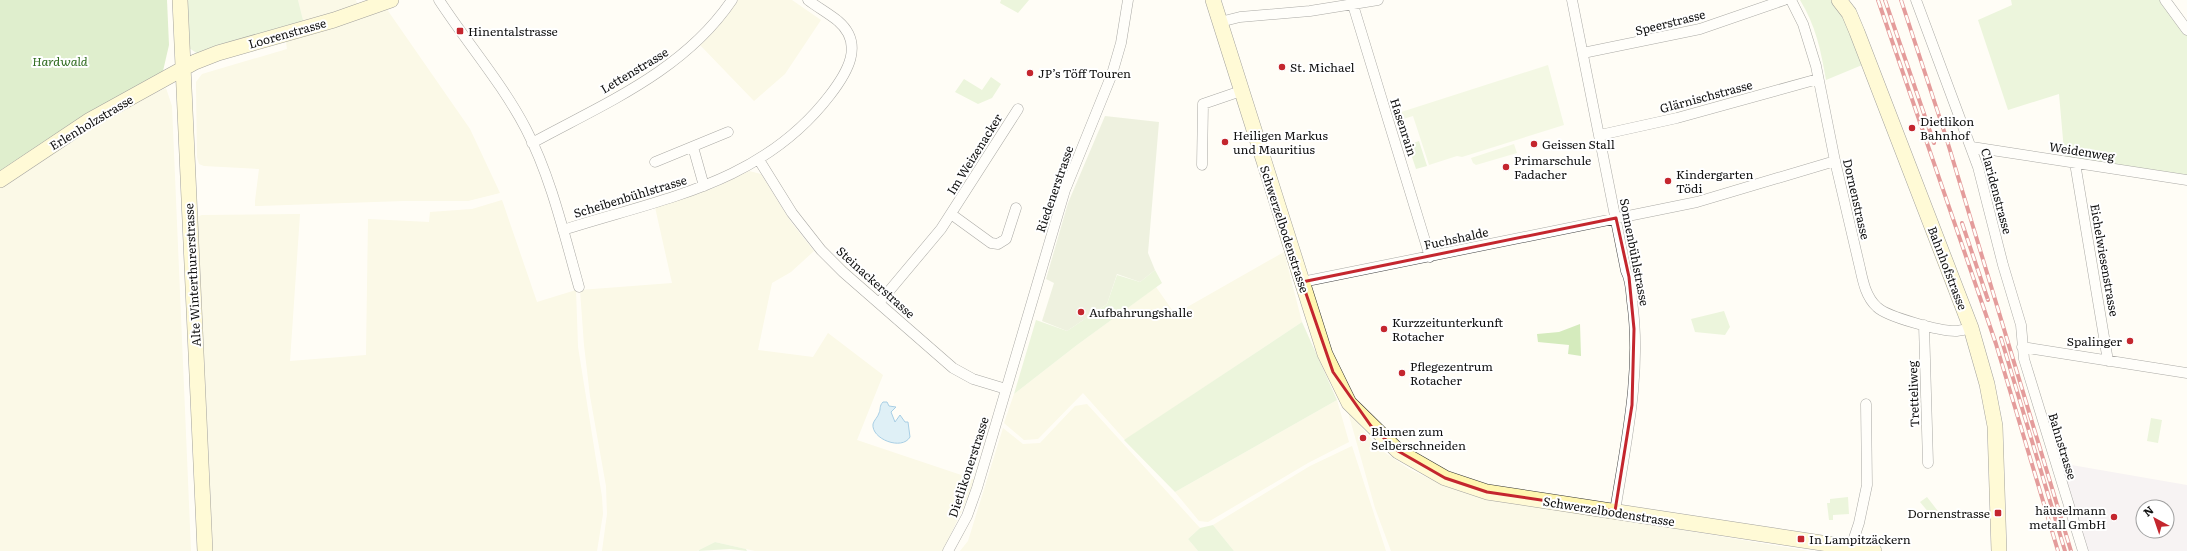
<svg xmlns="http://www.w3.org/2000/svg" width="2187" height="551" font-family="Literata,serif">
<rect width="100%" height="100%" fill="#fffdf5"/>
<path fill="#eee6ef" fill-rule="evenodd" d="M2060,463L2187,485V551H2084ZM2143,507H2167V531H2143Z"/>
<path fill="#f6f3d4" d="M298,0H356L358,7L304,24Z
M738,0H792L821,20L785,74L754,101L700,45Z
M386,8L470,129L500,193L468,201H403L258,206H255V201L259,169L204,166L199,164L197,157L196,82L202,74L287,49L286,42Z
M166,88L172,106L191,551H0V186L117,110Z
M749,171L761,174L791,222L814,251L791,272L772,283L758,350L813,357L828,333L883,375L857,440L976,480L943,551H755L715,542L697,551H602L607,514L606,486L590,396L584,345L580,290L672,283L655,207L714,188Z
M502,200L537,302L576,290L578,347L602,497L603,514L597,551H210L196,217L202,215L300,214L290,361L366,355L368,219L429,222L430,212L472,209Z
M1284,252L1302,322L1125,440L1083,393L1038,439L1024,440L1004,423L1014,394L1077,345L1156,287L1175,314Z
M1337,400L1349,442L1308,463L1208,522L1199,521L1175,492Z
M1087,404L1200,528L1188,539L1198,551H960L968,541L1003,428L1023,444L1040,443L1075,406Z
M1348,412L1381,450L1409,469L1430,479L1484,497L1809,551H1391L1375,508Z
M1352,446L1386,551H1234L1213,525L1310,466Z"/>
<path fill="#d5ebbd" d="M185,0H298L304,24L198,54L189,48Z
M1001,0H1029L1018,13L1000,3Z
M1800,0H1835L1867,63L1826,80C1821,51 1816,26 1800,0Z
M2011,0H2165L2187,30V180L2065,162L2059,94L2008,110L1978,20L2012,5Z
M991,77L1001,84L992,98L978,104L955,92L964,79L982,90Z
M1419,141L1427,166L1416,169L1408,145Z
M1155,270L1162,283L1077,345L1014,394L1036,320L1067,331L1107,304L1117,275L1140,282Z
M1724,311L1730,327L1725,335L1695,332L1691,319Z
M1302,322L1337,400L1175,492L1124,440Z
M1580,324L1581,356L1568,354L1569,345L1538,342L1537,334L1559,332Z
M2151,418L2162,420L2158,443L2147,441Z
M1848,497L1849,514L1833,515V520H1829L1827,503H1830V499Z
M1927,497L1941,515L1935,520L1920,502Z
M1213,525L1234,551H1198L1188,539L1200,528Z
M715,542L746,549L747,551L730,549L697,551Z"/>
<path fill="#b9dc9c" d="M0,0H167L169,45L163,71L0,175Z"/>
<path fill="#d9e3c4" d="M1105,116L1159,122L1148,253L1155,270L1140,282L1117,274L1107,304L1067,331L1042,321L1054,283L1046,279L1068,203Z"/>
<path fill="#e6f2cf" d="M1548,65L1564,125L1462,157L1457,156L1429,165L1413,116L1397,121L1395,114Z
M1514,144L1517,153L1476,165L1473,163L1471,158Z"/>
<path fill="#b9e0f7" stroke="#3f96cf" d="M883,402H887L889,406L896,407L891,412L895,422L900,415L905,422H908L910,437C902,451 871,439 873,424C874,420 878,417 879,413C881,409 879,406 883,402Z"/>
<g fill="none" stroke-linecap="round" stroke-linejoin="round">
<defs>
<path id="street" d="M439,0C467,43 502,83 526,129C551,177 564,234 579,287
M1572,0L1626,271C1631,280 1631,291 1632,301C1642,371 1626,442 1615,511
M1791,0L1803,24L1816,66L1835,161L1860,268C1863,282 1866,297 1877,307C1887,317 1940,331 1955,331C1960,331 1966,329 1971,328
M1916,0L1978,167L2003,265L2021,325L2024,359L2083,551
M2165,0L2187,30
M1353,5L1430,257
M1220,22L1240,17L1310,11L1378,0
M1583,53L1700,29L1784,0
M1600,135L1677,118L1818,79
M532,143C605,103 684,71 732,0
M693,147L704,186
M1972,147L2187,180
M759,160L792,213L821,250L843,272L953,368L973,379L1006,389
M655,162L728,132
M2075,163L2108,361
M1202,165L1203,104L1241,91
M951,214L991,243L998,244L1006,239L1016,208
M563,230C663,198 762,184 830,95C847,73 865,44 838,21C828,13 817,7 808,0
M1302,282L1697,202L1835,161
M879,303L941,229L1018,109
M1924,325L1928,463
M2022,347L2187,373
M1851,547L1859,523L1867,485L1866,404
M948,551L967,516L977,488L1065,190L1112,74L1121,43L1128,0"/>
<path id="secondary" d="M180,0L205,551
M1213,0L1325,354L1349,403L1398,451L1445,478L1487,492L1874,551
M1839,0L1849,13L1857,32L1971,328L1987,384L1995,426L1999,551
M0,180L90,120L195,62L218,53L334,20L391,0"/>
</defs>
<use href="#street" stroke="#444" stroke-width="11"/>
<use href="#secondary" stroke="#333" stroke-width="16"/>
<use href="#street" stroke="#fff" stroke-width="10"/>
<use href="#secondary" stroke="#fff6b0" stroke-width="15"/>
<defs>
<path id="rail" d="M1878,0L1996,344L2058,551
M1885,0L1934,143
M1901,0L1946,137L2071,551
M1962,223L1988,300
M2001,338L2065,551"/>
</defs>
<use href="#rail" stroke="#c4262e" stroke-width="4"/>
<use href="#rail" stroke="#fff" stroke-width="2.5" stroke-dasharray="8" stroke-linecap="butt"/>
</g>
<path d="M0 0H2187V551H0ZM1616,218L1629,277L1634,329L1632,405L1615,511L1487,492L1445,478L1398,451L1371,426L1333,372L1302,282Z" fill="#fffdf5" fill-opacity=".55" fill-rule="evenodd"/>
<path fill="none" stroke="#c4262e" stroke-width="3" stroke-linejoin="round" d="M1616,218L1629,277L1634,329L1632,405L1615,511L1487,492L1445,478L1398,451L1371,426L1333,372L1302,282Z"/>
<g fill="#c4262e" stroke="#fff" stroke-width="1.5">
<rect x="456" y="27" width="8" height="8" rx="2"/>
<circle cx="1282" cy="67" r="4"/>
<circle cx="1030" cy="73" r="4"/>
<circle cx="1912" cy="128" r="4"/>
<circle cx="1225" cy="142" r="4"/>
<circle cx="1534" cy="144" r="4"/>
<circle cx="1506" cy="167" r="4"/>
<circle cx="1668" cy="181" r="4"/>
<circle cx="1081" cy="312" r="4"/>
<circle cx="1384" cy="329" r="4"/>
<circle cx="2130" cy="341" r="4"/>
<circle cx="1402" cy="373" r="4"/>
<circle cx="1363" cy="438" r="4"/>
<rect x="1994" y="509" width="8" height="8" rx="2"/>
<circle cx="2114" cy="517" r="4"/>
<rect x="1797" y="535" width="8" height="8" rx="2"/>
</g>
<g text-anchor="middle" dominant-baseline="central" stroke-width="4" stroke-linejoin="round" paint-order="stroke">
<g font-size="12" fill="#111" stroke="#fff">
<text transform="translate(1670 22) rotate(-14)">Speerstrasse</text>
<text transform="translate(287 33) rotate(-16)">Loorenstrasse</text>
<text transform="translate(634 70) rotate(-31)">Lettenstrasse</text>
<text transform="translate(1706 96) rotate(-15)">Glärnischstrasse</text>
<text transform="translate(91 122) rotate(-31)">Erlenholzstrasse</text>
<text transform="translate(1404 127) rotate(72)">Hasenrain</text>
<text transform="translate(2082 151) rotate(9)">Weidenweg</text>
<text transform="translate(974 154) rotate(-58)">Im Weizenacker</text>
<text transform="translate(1054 189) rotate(-71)">Riedenerstrasse</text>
<text transform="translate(1997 191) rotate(75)">Claridenstrasse</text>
<text transform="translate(630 196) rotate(-17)">Scheibenbühlstrasse</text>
<text transform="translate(1857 199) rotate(77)">Dornenstrasse</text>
<text transform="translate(1285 229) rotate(72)">Schwerzelbodenstrasse</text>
<text transform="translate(1456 238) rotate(-12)">Fuchshalde</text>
<text transform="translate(1635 252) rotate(79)">Sonnenbühlstrasse</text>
<text transform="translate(2105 260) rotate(80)">Eichelwiesenstrasse</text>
<text transform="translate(1948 268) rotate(69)">Bahnhofstrasse</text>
<text transform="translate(192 275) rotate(-93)">Alte Winterthurerstrasse</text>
<text transform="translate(876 282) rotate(42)">Steinackerstrasse</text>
<text transform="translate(1913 394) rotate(-92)">Tretteliweg</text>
<text transform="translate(2063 446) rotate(73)">Bahnstrasse</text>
<text transform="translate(968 467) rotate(-72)">Dietlikonerstrasse</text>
<text transform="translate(1609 511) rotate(9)">Schwerzelbodenstrasse</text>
</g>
<g font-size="12" fill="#111" stroke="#fff" text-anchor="start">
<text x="468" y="31">Hinentalstrasse</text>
<text x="1290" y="67">St. Michael</text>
<text x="1038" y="73">JP’s Töff Touren</text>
<text x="1920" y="121">Dietlikon<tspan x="1920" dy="14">Bahnhof</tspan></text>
<text x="1233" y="135">Heiligen Markus<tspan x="1233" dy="14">und Mauritius</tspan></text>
<text x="1542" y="144">Geissen Stall</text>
<text x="1514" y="160">Primarschule<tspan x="1514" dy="14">Fadacher</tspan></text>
<text x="1676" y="174">Kindergarten<tspan x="1676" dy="14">Tödi</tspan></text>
<text x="1089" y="312">Aufbahrungshalle</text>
<text x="1392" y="322">Kurzzeitunterkunft<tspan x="1392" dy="14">Rotacher</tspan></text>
<text x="2122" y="341" text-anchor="end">Spalinger</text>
<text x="1410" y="366">Pflegezentrum<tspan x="1410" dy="14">Rotacher</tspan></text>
<text x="1371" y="431">Blumen zum<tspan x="1371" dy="14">Selberschneiden</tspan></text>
<text x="2106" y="510" text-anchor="end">häuselmann<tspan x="2106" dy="14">metall GmbH</tspan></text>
<text x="1990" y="513" text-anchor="end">Dornenstrasse</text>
<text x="1809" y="539">In Lampitzäckern</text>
</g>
<g font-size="12" font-style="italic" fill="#2f6b1f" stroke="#fff">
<text x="60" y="61">Hardwald</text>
</g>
</g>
<g transform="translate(2155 519) rotate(320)"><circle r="19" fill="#ffffff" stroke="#a0a0a0"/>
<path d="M0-3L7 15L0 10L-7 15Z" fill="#c4262e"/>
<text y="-6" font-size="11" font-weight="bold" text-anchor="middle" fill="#111111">N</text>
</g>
</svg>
